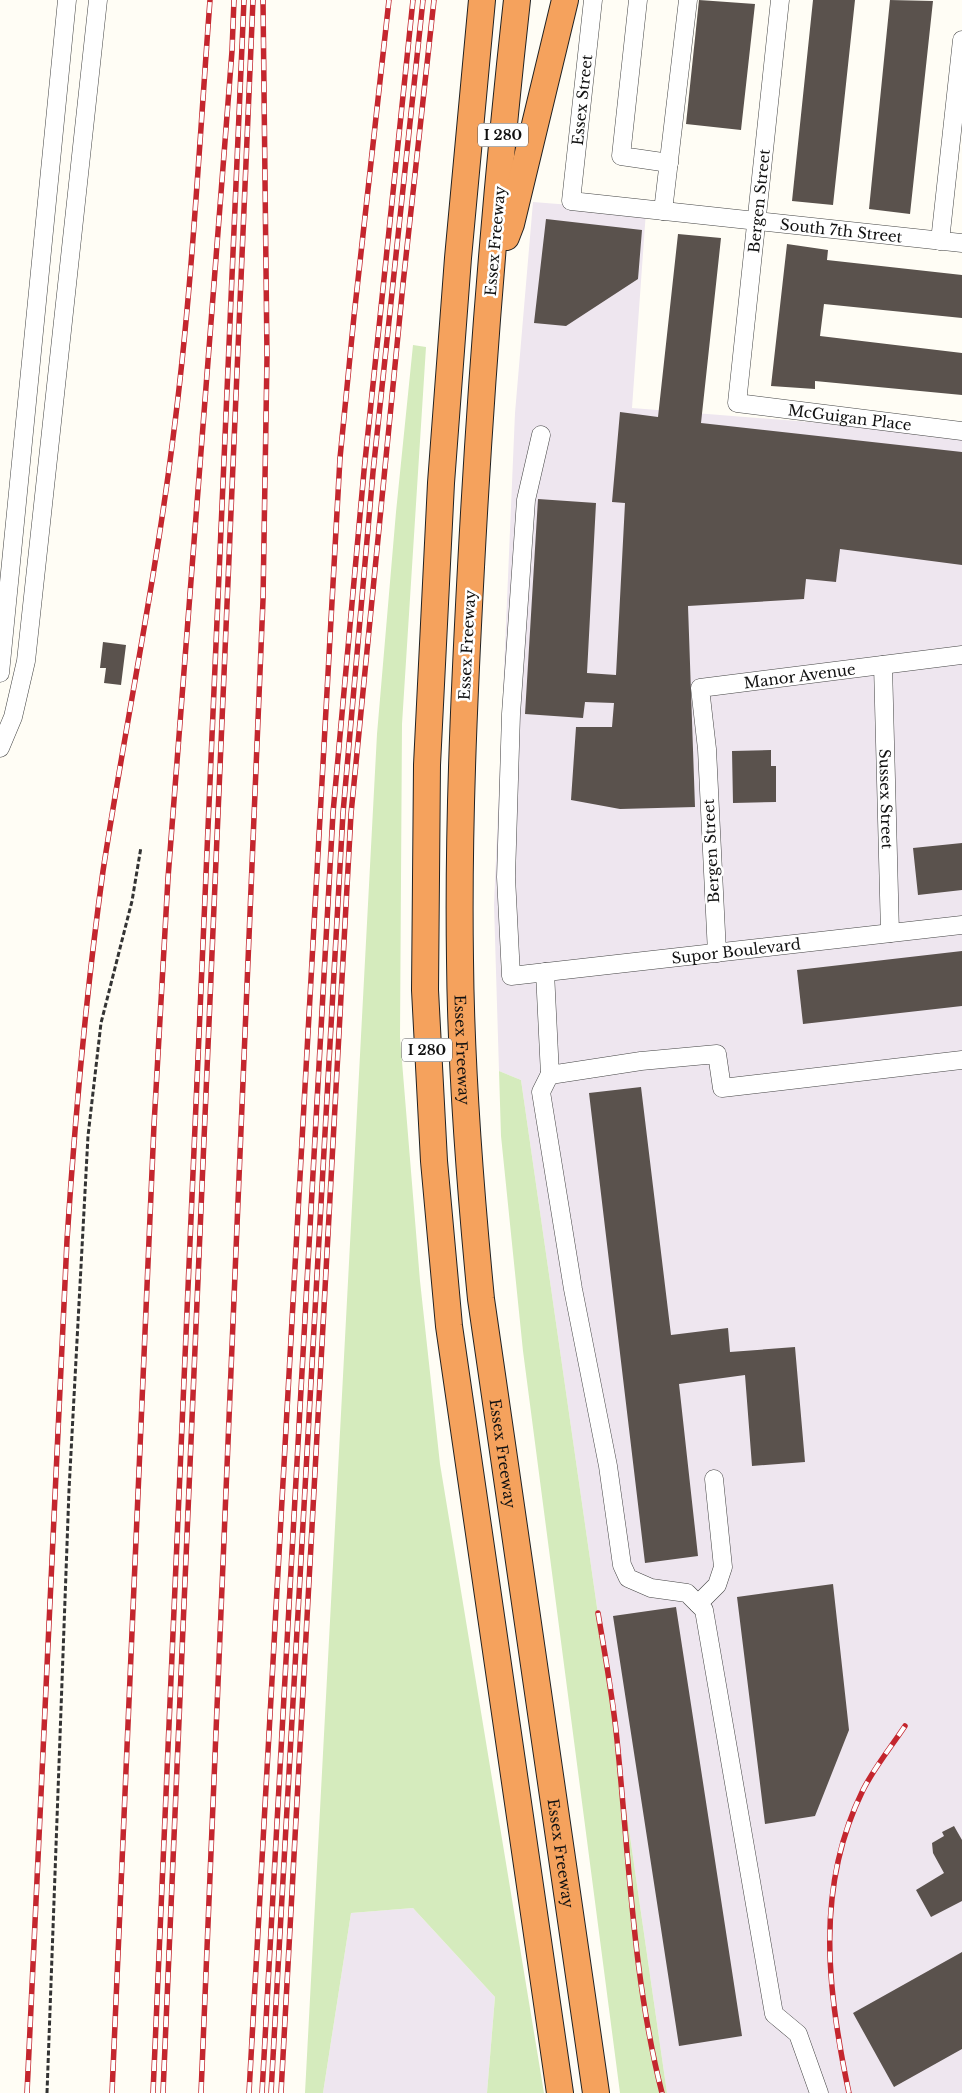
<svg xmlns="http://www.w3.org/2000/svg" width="962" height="2093" font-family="'Libre Baskerville',serif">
<rect width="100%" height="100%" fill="#fffdf5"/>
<path fill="#eee6ef" d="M533,202L646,211L632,408L962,434V2093H667L521,1080L499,1071L494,905L515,413Z
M413,1908L495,1997L487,2093H323L351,1913Z"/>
<path fill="#d5ebbd" d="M413,345L426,347L402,724L400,1037L420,1281L440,1464L544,2093H487L495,1997L413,1908L351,1913L323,2093H305L377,734L396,512Z
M499,1071L521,1080L667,2093H620L523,1351L501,1136Z"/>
<path fill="#5a524d" d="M699,0L755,4L741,130L686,124Z
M813,0H855L833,205L792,201Z
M890,0L933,1L910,214L869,209Z
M546,219L642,230L638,279L566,326L534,323Z
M678,234L721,238L701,423L962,452V565L840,549L836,582L806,579L804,599L688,606L695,807L620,809L571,800L576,727H612L614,703L585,702L583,718L525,714L538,499L596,503L587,673L616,675L625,503L612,502L620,412L658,417Z
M787,244L828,250L827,260L962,275V318L824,304L820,336L962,353V395L815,381V389L771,386Z
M103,642L126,645L121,685L104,683L106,668H100Z
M771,750V766H776V802L733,803L732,751Z
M962,843V890L918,895L913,848Z
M962,951V1006L803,1024L797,970Z
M641,1087L671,1335L728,1328L730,1352L795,1347L805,1462L752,1466L745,1375L679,1384L698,1556L645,1563L589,1093Z
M833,1584L849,1730L815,1816L765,1824L737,1597Z
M676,1607L742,2036L679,2046L613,1616Z
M954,1826L962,1840V1901L931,1917L916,1890L944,1873L933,1853L932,1843L944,1836L942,1832Z
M962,1952V2049L894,2087L853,2013Z"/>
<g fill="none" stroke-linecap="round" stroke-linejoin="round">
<defs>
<g id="minor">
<path id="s1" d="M593,0L571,201L962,243"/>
<path d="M638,0L621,156L669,163"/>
<path id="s2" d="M780,0L737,403L962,431"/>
<path d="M663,211L688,0"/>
<path d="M940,241L962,40"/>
<path id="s3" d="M541,435L526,500L511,714L506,877L511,976L962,925"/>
<path id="s4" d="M883,665L890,933"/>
<path d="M0,673L67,0"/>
<path d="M0,748L13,717L26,661L98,0"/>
<path id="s5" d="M717,953L707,749L700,688L962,655"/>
<path d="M545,972L550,1075L641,1061L717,1054L722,1088L962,1060"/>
<path d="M550,1074L541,1092L573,1289L608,1466L622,1565L628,1578L651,1588L687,1593L704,1610L774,2014L798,2034L819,2093"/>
<path d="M698,1604L717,1585L723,1567L714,1479"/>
</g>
<g id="highway">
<path d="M482,0L458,258L441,483L427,765L425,990L434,1161L449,1326L560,2093"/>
<path id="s6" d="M517,0C496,188 481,378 471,567C464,698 458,829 460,960C461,1073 470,1186 481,1299L596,2093"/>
<path d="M506,237L511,224L565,0"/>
</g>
</defs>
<use href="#minor" stroke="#444" stroke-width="19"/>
<use href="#highway" stroke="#222" stroke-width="28"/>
<path stroke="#333" stroke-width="3" stroke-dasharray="5 2.5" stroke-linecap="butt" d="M47,2093L69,1490L88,1136L101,1023L132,901L141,847"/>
<use href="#minor" stroke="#fff" stroke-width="18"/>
<use href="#highway" stroke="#f5a25d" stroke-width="26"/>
<defs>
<path id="rail" d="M598,1613C605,1655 613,1698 617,1740C629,1857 633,1980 662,2093
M27,2093L67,1240C75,1117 86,994 103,871C125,727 155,583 173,438C192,293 199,146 210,0
M112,2093L154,1125L168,878L232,51L234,0
M153,2093L244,0
M163,2093L253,0
M201,2093L263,600L267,357L263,0
M249,2093L340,458L354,316L389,0
M262,2093L333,813L364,471L413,0
M271,2093L343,813L373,472L423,0
M281,2093L351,814L403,284L434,0
M849,2093C827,1990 815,1887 863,1790C874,1768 891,1747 905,1726"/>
</defs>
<use href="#rail" stroke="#c4262e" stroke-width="5.5"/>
<use href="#rail" stroke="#fff" stroke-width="4" stroke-dasharray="11" stroke-linecap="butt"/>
</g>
<g text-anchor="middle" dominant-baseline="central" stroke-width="5" stroke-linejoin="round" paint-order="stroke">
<g fill="#fff" stroke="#585858" stroke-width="1">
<rect x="478" y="123.5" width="50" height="23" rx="4"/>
<rect x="402" y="1038.5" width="50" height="23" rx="4"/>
</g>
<g font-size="14" font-weight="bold" fill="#111">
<text x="503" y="135">I 280</text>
<text x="427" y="1050">I 280</text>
</g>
<g font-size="15" fill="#111" stroke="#fff">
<text transform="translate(582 100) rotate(-84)">Essex Street</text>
<text transform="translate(759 201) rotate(-84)">Bergen Street</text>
<text stroke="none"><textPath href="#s1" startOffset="474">South 7th Street</textPath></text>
<text transform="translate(495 241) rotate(-85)">Essex Freeway</text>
<text stroke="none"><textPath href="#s2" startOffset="519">McGuigan Place</textPath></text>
<text transform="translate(467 645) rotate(-87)">Essex Freeway</text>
<text stroke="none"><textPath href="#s5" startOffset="366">Manor Avenue</textPath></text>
<text stroke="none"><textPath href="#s4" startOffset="134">Sussex Street</textPath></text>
<text transform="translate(711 851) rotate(-93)">Bergen Street</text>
<text stroke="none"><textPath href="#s3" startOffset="770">Supor Boulevard</textPath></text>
<text stroke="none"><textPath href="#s6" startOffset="1052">Essex Freeway</textPath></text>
<text stroke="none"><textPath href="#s6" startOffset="1458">Essex Freeway</textPath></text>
<text stroke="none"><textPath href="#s6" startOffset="1862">Essex Freeway</textPath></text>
</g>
</g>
</svg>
